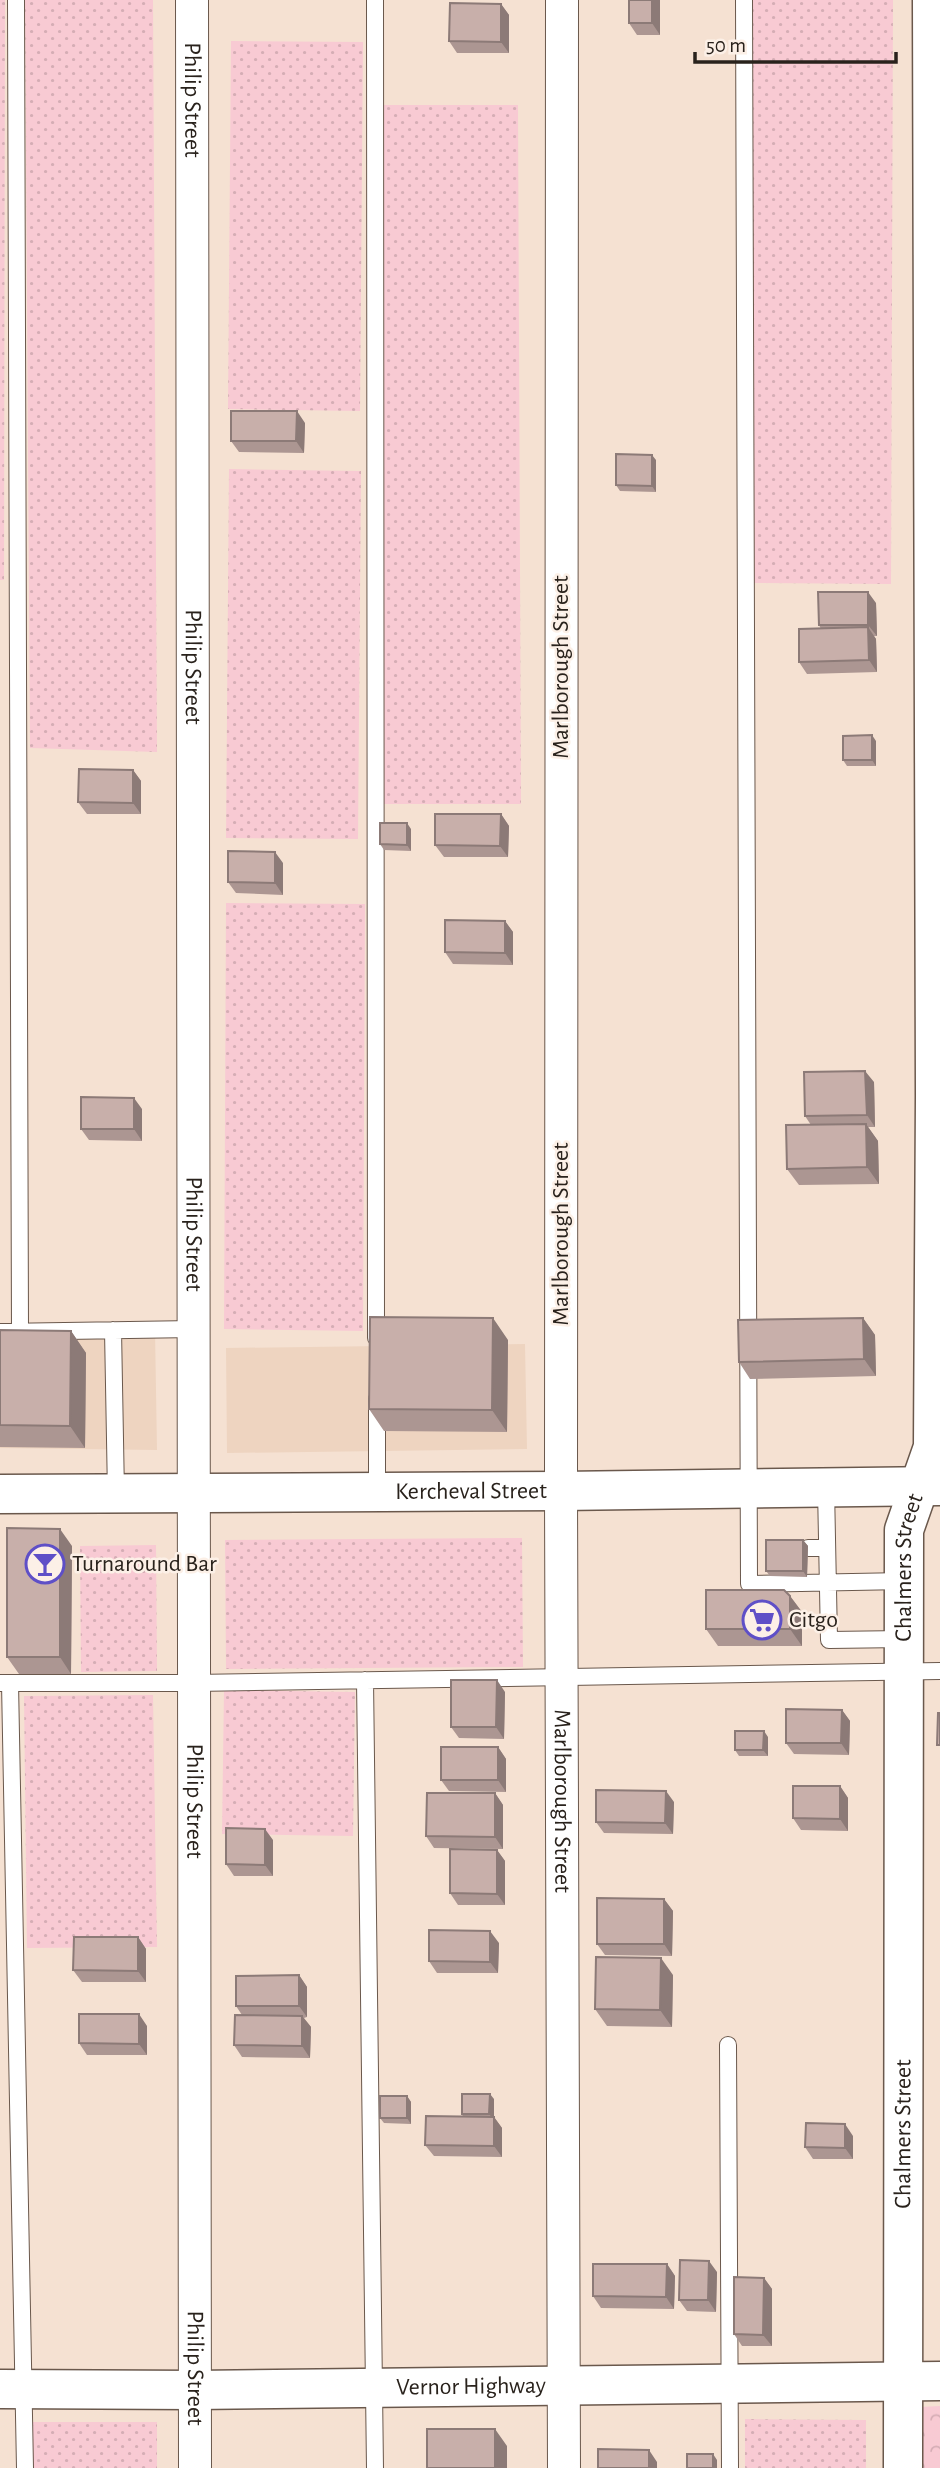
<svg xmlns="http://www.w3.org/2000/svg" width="940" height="2468" font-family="'Alegreya Sans',sans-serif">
<defs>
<pattern id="grass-dots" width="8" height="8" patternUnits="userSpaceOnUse" patternTransform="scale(1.75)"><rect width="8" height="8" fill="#f8cad3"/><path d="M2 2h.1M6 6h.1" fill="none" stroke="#d5adb5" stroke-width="1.8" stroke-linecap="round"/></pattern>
<pattern id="park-crowns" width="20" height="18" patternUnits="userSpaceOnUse" patternTransform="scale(1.75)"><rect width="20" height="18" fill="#f8cad3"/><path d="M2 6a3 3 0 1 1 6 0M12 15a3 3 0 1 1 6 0" fill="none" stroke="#d5adb5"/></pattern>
</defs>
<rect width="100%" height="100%" fill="#f5e1d2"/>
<path fill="#eed4c0" d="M155,1330L157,1450L0,1448V1331Z
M525,1344L527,1449L227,1453L226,1348Z"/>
<path fill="url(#grass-dots)" d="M0,0H5L4,580H0Z
M25,0H153L157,752L30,748Z
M747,0H893L891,584L748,583Z
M231,41L363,42L360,411L228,409Z
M382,105H518L521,804H384Z
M229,469L361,471L358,839L226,838Z
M226,903L365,904L363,1331L224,1329Z
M522,1538L523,1667L226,1669L225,1540Z
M156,1545L157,1671L81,1672L80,1546Z
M224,1690L355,1692L353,1836L222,1834Z
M153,1695L157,1947L27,1948L24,1696Z
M745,2419L866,2420V2468H745Z
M33,2422H157V2468H33Z"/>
<path fill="url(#park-crowns)" d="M940,2406V2468H922L920,2407Z"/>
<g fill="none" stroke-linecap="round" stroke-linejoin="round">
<defs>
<path id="service" d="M16,0L20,1331
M375,0L376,1338
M744,0L749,1584L904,1581
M113,1330L116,1494
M0,1332L194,1329
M377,1399V1492
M826,1488L829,1640L904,1639
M808,1548H827
M365,1680L375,2468
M0,1683H194L940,1671
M10,1683L25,2468
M728,2045L730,2468"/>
<g id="minor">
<path id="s1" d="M192,0L195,2468"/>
<path id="s2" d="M562,0L561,1491L564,2468"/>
</g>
<g id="tertiary">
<path id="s3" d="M0,1494L561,1491L940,1486"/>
<path id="s4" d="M0,2389L195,2390L940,2381"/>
<path id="s5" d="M903,2468L904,1530L933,1447L935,1096L932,0"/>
</g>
</defs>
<use href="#service" stroke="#6a584c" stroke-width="18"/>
<use href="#minor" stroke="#6a584c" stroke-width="34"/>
<use href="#tertiary" stroke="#6a584c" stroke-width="41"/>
<use href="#service" stroke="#fff" stroke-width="16"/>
<use href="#minor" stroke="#fff" stroke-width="32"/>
<use href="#tertiary" stroke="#fff" stroke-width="38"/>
</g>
<path fill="#ac9692" d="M660,0V35H637L629,23Z
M501,4L509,15V53H457L449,41Z
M305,423L304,453L239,452L231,441Z
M656,460V492L620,491L616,485Z
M876,603L877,636H874L876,639L877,672L807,674L799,662L821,629L819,625Z
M876,741V766H847L843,760Z
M133,770L141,781V814H87L78,802Z
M501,814L509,826L508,857H444L435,845Z
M411,829V851L384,850L380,844Z
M283,863V895L236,893L228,882Z
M505,921L513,932V965L453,964L445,952Z
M874,1082L875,1127H868L878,1141L879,1184L799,1185L787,1169L811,1125L805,1116Z
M142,1109V1141L89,1140L81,1129Z
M863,1318L875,1335L876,1376L750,1379L739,1362Z
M0,1330L71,1331L86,1353L85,1448L0,1447Z
M508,1340L507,1432L384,1431L369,1409Z
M803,1540L808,1546L807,1577L770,1576L766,1571Z
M72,1546L71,1674H19L7,1657Z
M790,1596L802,1612V1646H718L706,1629Z
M505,1692L504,1739L459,1738L451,1727Z
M842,1710L850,1721L849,1755L794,1754L786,1743Z
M768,1737V1756H739L735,1750Z
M498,1747L506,1759V1792L449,1791L441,1780Z
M840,1786L848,1798V1831L801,1830L793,1818Z
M495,1793L503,1805V1849L434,1848L426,1836Z
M674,1802L673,1834L604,1833L596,1822Z
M273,1840V1876H234L226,1864Z
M497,1850L505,1861V1905H458L450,1893Z
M664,1899L673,1911L672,1956L605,1955L597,1944Z
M138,1937L146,1949V1982H82L73,1970Z
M499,1943L498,1973H437L429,1961Z
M299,1975L307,1987V2017L304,2018L311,2027L310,2058L242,2057L234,2045L242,2015L236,2006Z
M673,1975L672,2027L607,2026L595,2009Z
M147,2026V2055H87L79,2043Z
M407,2096L411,2102V2124L384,2123L380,2118Z
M494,2099V2117L502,2128V2157L434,2156L425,2145L463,2117L462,2114Z
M853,2136V2159H813L805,2147Z
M667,2264L675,2276L674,2309L601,2308L593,2296Z
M717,2272L716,2312L687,2311L679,2300Z
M764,2278L772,2289V2346H742L734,2334Z"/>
<path fill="#8c7a77" d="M652,0H660V35L652,23Z
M501,4L509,15V53L501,42Z
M297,411L305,423L304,453L296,441Z
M652,455L656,460V492L652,486Z
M868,592L876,603L877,636L868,625Z
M868,627L876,639L877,672L869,660Z
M872,735L876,741V766L872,760Z
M133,770L141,781V814L133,803Z
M501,814L509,826L508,857L500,846Z
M407,823L411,829V851L407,845Z
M275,852L283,863V895L275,883Z
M505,921L513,932V965L505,953Z
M865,1071L874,1082L875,1127L867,1115Z
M134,1098L142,1109V1141L134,1129Z
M866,1124L878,1141L879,1184L867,1167Z
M493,1318L508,1340L507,1432L492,1410Z
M863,1318L875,1335L876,1376L864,1359Z
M71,1331L86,1353L85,1448L70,1426Z
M60,1529L72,1546L71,1674L60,1657Z
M803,1540L808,1546L807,1577L803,1571Z
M790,1596L802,1612V1646L790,1629Z
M497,1680L505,1692L504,1739L496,1727Z
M842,1710L850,1721L849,1755L841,1743Z
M764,1731L768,1737V1756L763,1750Z
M498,1747L506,1759V1792L498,1780Z
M840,1786L848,1798V1831L840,1819Z
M666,1791L674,1802L673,1834L665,1823Z
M495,1793L503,1805V1849L495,1837Z
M265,1829L273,1840V1876L265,1865Z
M497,1850L505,1861V1905L497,1894Z
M664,1899L673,1911L672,1956L664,1944Z
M490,1931L499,1943L498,1973L490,1962Z
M138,1937L146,1949V1982L138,1971Z
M661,1958L673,1975L672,2027L660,2010Z
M299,1975L307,1987V2017L299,2006Z
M139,2014L147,2026V2055L139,2044Z
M302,2016L311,2027L310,2058L302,2046Z
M490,2094L494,2099V2120L489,2114Z
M407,2096L411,2102V2124L407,2118Z
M494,2117L502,2128V2157L494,2146Z
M845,2124L853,2136V2159L845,2148Z
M709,2261L717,2272L716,2312L708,2300Z
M667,2264L675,2276L674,2309L666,2297Z
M764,2278L772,2289V2346L763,2335Z
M495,2429L507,2446V2468H495Z
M649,2450L657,2462V2468H649Z
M713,2454L717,2460V2468H713Z"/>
<path fill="#c8afaa" stroke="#8c7a77" stroke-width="2" d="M629,0H652V23H629Z
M450,3L501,4V42L449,41Z
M231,411H297L296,441H231Z
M616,454L652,455V486L616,485Z
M818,592H868V625H819Z
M868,627L869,660L799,662V629Z
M872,735V760H843V736Z
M79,769L133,770V803L78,802Z
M435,814H501L500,846L435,845Z
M380,823H407V845L380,844Z
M228,851L275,852V883L228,882Z
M445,920L505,921V953L445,952Z
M865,1071L867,1115L805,1116L804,1072Z
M81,1097L134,1098V1129H81Z
M866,1124L867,1167L787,1169L786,1125Z
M370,1317L493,1318L492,1410L369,1409Z
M863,1318L864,1359L739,1362L738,1320Z
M0,1330L71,1331L70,1426L0,1425Z
M7,1528L60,1529V1657H7Z
M766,1540H803V1571H766Z
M706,1590H784L790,1596V1629H706Z
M451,1680H497L496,1727H451Z
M786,1709L842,1710L841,1743H786Z
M938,1713H940V1745H937Z
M735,1731H764L763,1750H735Z
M441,1747H498V1780H441Z
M793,1786H840V1819L793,1818Z
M596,1790L666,1791L665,1823L596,1822Z
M427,1793H495V1837L426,1836Z
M226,1828L265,1829V1865L226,1864Z
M450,1849L497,1850V1894L450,1893Z
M597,1898L664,1899V1944H597Z
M429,1930L490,1931V1962L429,1961Z
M74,1937H138V1971L73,1970Z
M596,1957L661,1958L660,2010L595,2009Z
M299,1975V2006H236V1976Z
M79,2014H139V2044L79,2043Z
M235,2015L302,2016V2046L234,2045Z
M462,2094H490L489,2114H462Z
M380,2096H407V2118H380Z
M426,2116L494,2117V2146L425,2145Z
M806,2123L845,2124V2148L805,2147Z
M680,2260L709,2261L708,2300H679Z
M593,2264H667L666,2297L593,2296Z
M734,2277L764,2278L763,2335L734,2334Z
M427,2429H495V2468H427Z
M598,2449L649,2450V2468H598Z
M687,2454H713V2468H687Z"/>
<defs>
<symbol id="bar-ring" viewBox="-11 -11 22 22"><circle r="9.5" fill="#fcf0e7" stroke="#5e4fc7" stroke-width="1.5"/><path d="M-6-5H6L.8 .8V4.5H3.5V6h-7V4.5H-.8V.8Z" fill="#5e4fc7"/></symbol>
<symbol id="supermarket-ring" viewBox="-11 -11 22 22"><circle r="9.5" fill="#fcf0e7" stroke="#5e4fc7" stroke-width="1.5"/><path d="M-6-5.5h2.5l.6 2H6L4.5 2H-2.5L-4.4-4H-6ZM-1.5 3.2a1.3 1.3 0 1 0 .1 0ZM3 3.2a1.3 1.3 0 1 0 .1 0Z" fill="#5e4fc7"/></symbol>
</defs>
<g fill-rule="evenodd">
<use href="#bar-ring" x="23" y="1542" width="44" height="44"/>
<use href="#supermarket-ring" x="740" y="1598" width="44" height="44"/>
</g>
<g text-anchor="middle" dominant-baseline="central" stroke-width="5" stroke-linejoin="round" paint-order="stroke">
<g font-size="24" fill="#29221c" stroke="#fcf0e7">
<text stroke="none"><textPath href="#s1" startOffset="100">Philip Street</textPath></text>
<text stroke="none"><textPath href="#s1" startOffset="667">Philip Street</textPath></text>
<text transform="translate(561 667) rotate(-90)">Marlborough Street</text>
<text stroke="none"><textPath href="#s1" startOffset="1234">Philip Street</textPath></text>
<text transform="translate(561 1234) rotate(-90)">Marlborough Street</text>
<text stroke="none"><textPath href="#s3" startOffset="471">Kercheval Street</textPath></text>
<text stroke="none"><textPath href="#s5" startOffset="901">Chalmers Street</textPath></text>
<text stroke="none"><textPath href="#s1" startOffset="1801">Philip Street</textPath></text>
<text stroke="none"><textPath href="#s2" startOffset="1801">Marlborough Street</textPath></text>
<text stroke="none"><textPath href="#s5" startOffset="334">Chalmers Street</textPath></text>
<text stroke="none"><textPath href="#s1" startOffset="2368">Philip Street</textPath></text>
<text stroke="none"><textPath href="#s4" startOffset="471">Vernor Highway</textPath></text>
</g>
<g font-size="24" fill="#29221c" stroke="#fcf0e7" text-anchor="start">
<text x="72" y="1564">Turnaround Bar</text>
<text x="789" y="1620">Citgo</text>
</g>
</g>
<path d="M695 52v10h201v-10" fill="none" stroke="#29221c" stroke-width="3.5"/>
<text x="706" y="52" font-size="21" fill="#29221c" stroke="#fcf0e7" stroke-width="5" paint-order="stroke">50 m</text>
</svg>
